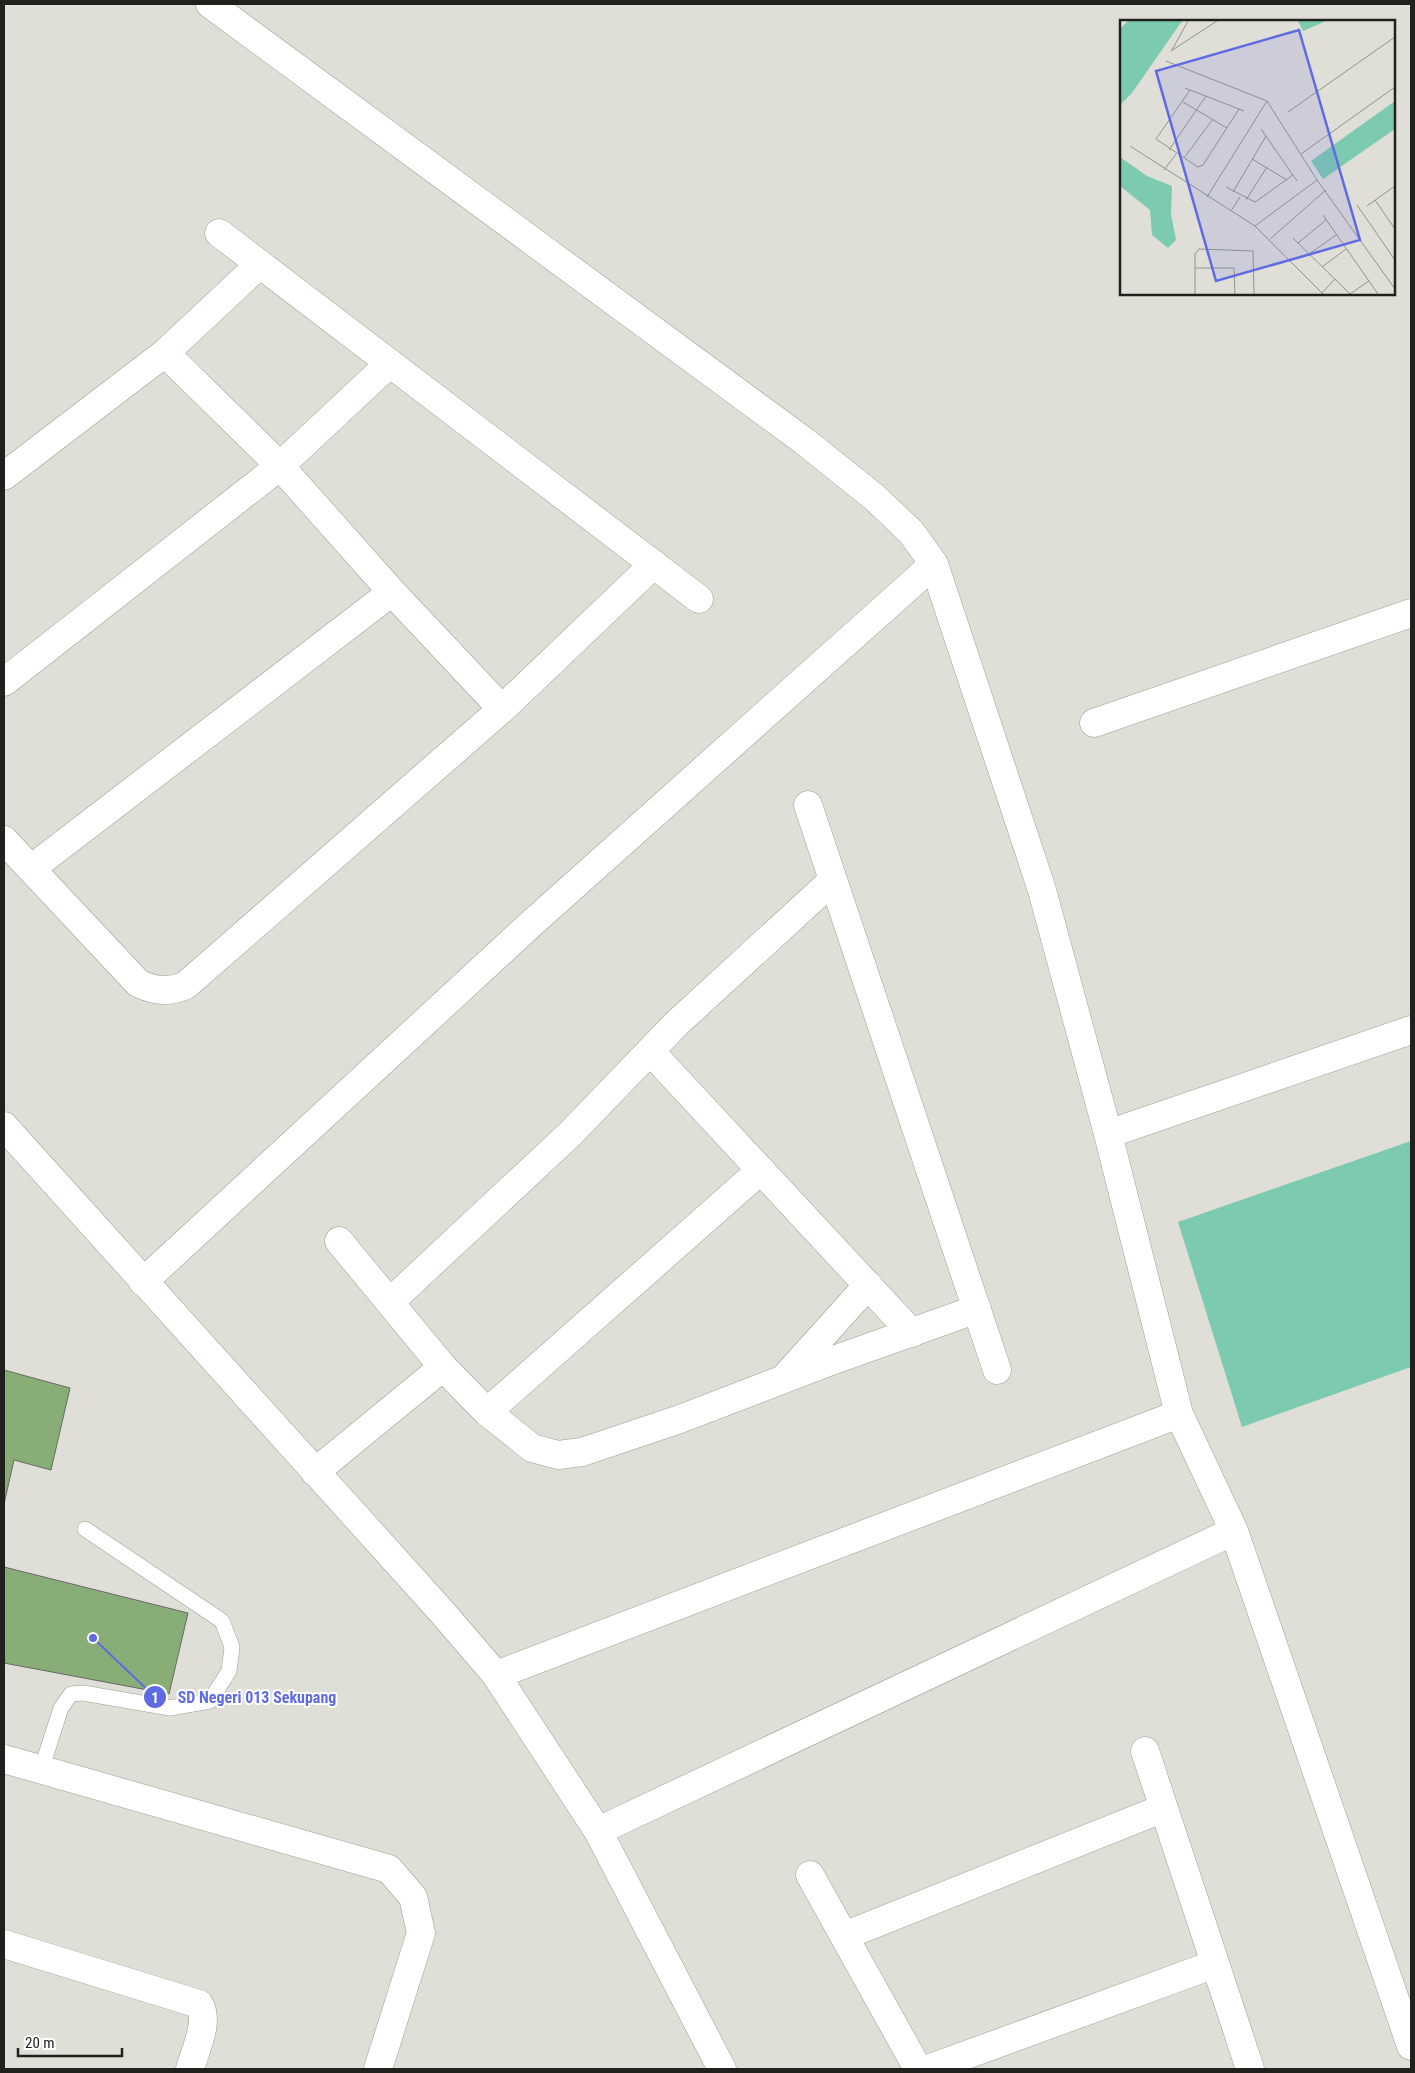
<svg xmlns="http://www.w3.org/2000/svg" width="1415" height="2073" font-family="'Roboto Condensed',sans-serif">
<rect width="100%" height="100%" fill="#e0dfd7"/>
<path fill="#7ccaaf" d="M1411,1141V1367L1242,1427L1178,1222Z"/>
<path fill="#89ad77" stroke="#666a64" d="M4,1370L70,1388L51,1470L14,1460L4,1504Z
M4,1567L188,1613L169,1694L4,1663Z"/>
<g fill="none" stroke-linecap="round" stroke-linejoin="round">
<defs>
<path id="service" d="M41,1770L61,1708L71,1694L83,1693L170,1708L210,1701L229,1671L232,1647L222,1621L85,1529"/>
<path id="minor" d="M219,233L699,599
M165,353L280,466L392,592L502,709
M4,476L165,353L260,264
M934,564L1042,890L1108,1134L1179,1414L1234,1531L1411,2046
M4,682L280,466L390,363
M1094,723L1411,613
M808,805L997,1370
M4,840L138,983C154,991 169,993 186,985L502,709L654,564
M32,868L392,592
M650,1051L912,1333
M4,1126L442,1612L496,1675L598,1831L722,2069
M1108,1134L1411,1030
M339,1241L443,1367L487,1412L532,1448L558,1455L582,1452L680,1419L831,1361L977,1309
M143,1282L532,923L934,564L911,532L874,497L804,441L210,4
M390,1302L570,1134L676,1024L832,881
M787,1375L868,1285
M487,1412L761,1170
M315,1472L443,1367
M496,1675L1179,1414
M1145,1751L1250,2069
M4,1759L389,1869L413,1897L421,1933L378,2069
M598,1831L1234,1531
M810,1875L918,2069
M844,1936L1164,1808
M4,1944L199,2004C210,2021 195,2051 190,2069
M928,2069L1215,1964"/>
</defs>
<use href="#service" stroke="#9e9d95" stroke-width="16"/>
<use href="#minor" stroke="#9e9d95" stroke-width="29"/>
<use href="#service" stroke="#fff" stroke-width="15"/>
<use href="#minor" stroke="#fff" stroke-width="28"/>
</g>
<g transform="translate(1120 20)">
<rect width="275" height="275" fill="#e0dfd7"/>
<path d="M8,1H62L12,73L0,85V9ZM178,1H206L183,11ZM275,81V109L203,159L191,141ZM0,137L27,156L52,166L51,194L56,220L48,228L32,215L30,190L0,166Z" fill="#7ccaaf"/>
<path fill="none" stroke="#93938d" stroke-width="1" d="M52,30L68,1M51,31L97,1M46,41L147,81L87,177M65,68L124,91M70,70L36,119L78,147L83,145L119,89M147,81L197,160L275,269M63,82L107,108M168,92L275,17M141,109L177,161M10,126L135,206L203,274M49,130L86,76M181,134L275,67M64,138L93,99M132,139L167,160M44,150L56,134M106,167L135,182L173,155M113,172L146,116M126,180L147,147M255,180L275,209M237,185L275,240M247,186L275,166M111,191L120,177M203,195L258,274M135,206L197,160M173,218L230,274M150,219L206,170M178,223L206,200M189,234L216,215M202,247L226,229M75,248H114L115,274M202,273L215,259M75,274V234L79,229L133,231L134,274M230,274L249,261"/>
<path fill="#5f6be2" fill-opacity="0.15" stroke="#5f6be2" stroke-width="2.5" d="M179,10L240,220L96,261L36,51Z"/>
<rect width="275" height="275" fill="none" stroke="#20201d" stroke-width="2.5"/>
</g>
<path fill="none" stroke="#5f6be2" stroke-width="2" d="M93 1638L155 1697"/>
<g fill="#5f6be2" stroke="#fff" stroke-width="2">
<circle cx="93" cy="1638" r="5"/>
<circle cx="155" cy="1697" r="12"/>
</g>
<g font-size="15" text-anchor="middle" font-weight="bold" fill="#fff">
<text x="155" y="1703">1</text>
</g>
<g font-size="16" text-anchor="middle" font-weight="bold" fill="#5f6be2" stroke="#fff" stroke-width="4" stroke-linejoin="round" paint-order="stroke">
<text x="257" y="1703">SD Negeri 013 Sekupang</text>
</g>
<rect width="1415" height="2073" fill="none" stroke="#20201d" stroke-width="10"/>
<path d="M18 2048v8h104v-8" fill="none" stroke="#20201d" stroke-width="2.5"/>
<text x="25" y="2048" font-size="15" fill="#20201d" stroke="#ffffff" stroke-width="4" paint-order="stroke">20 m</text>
</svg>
